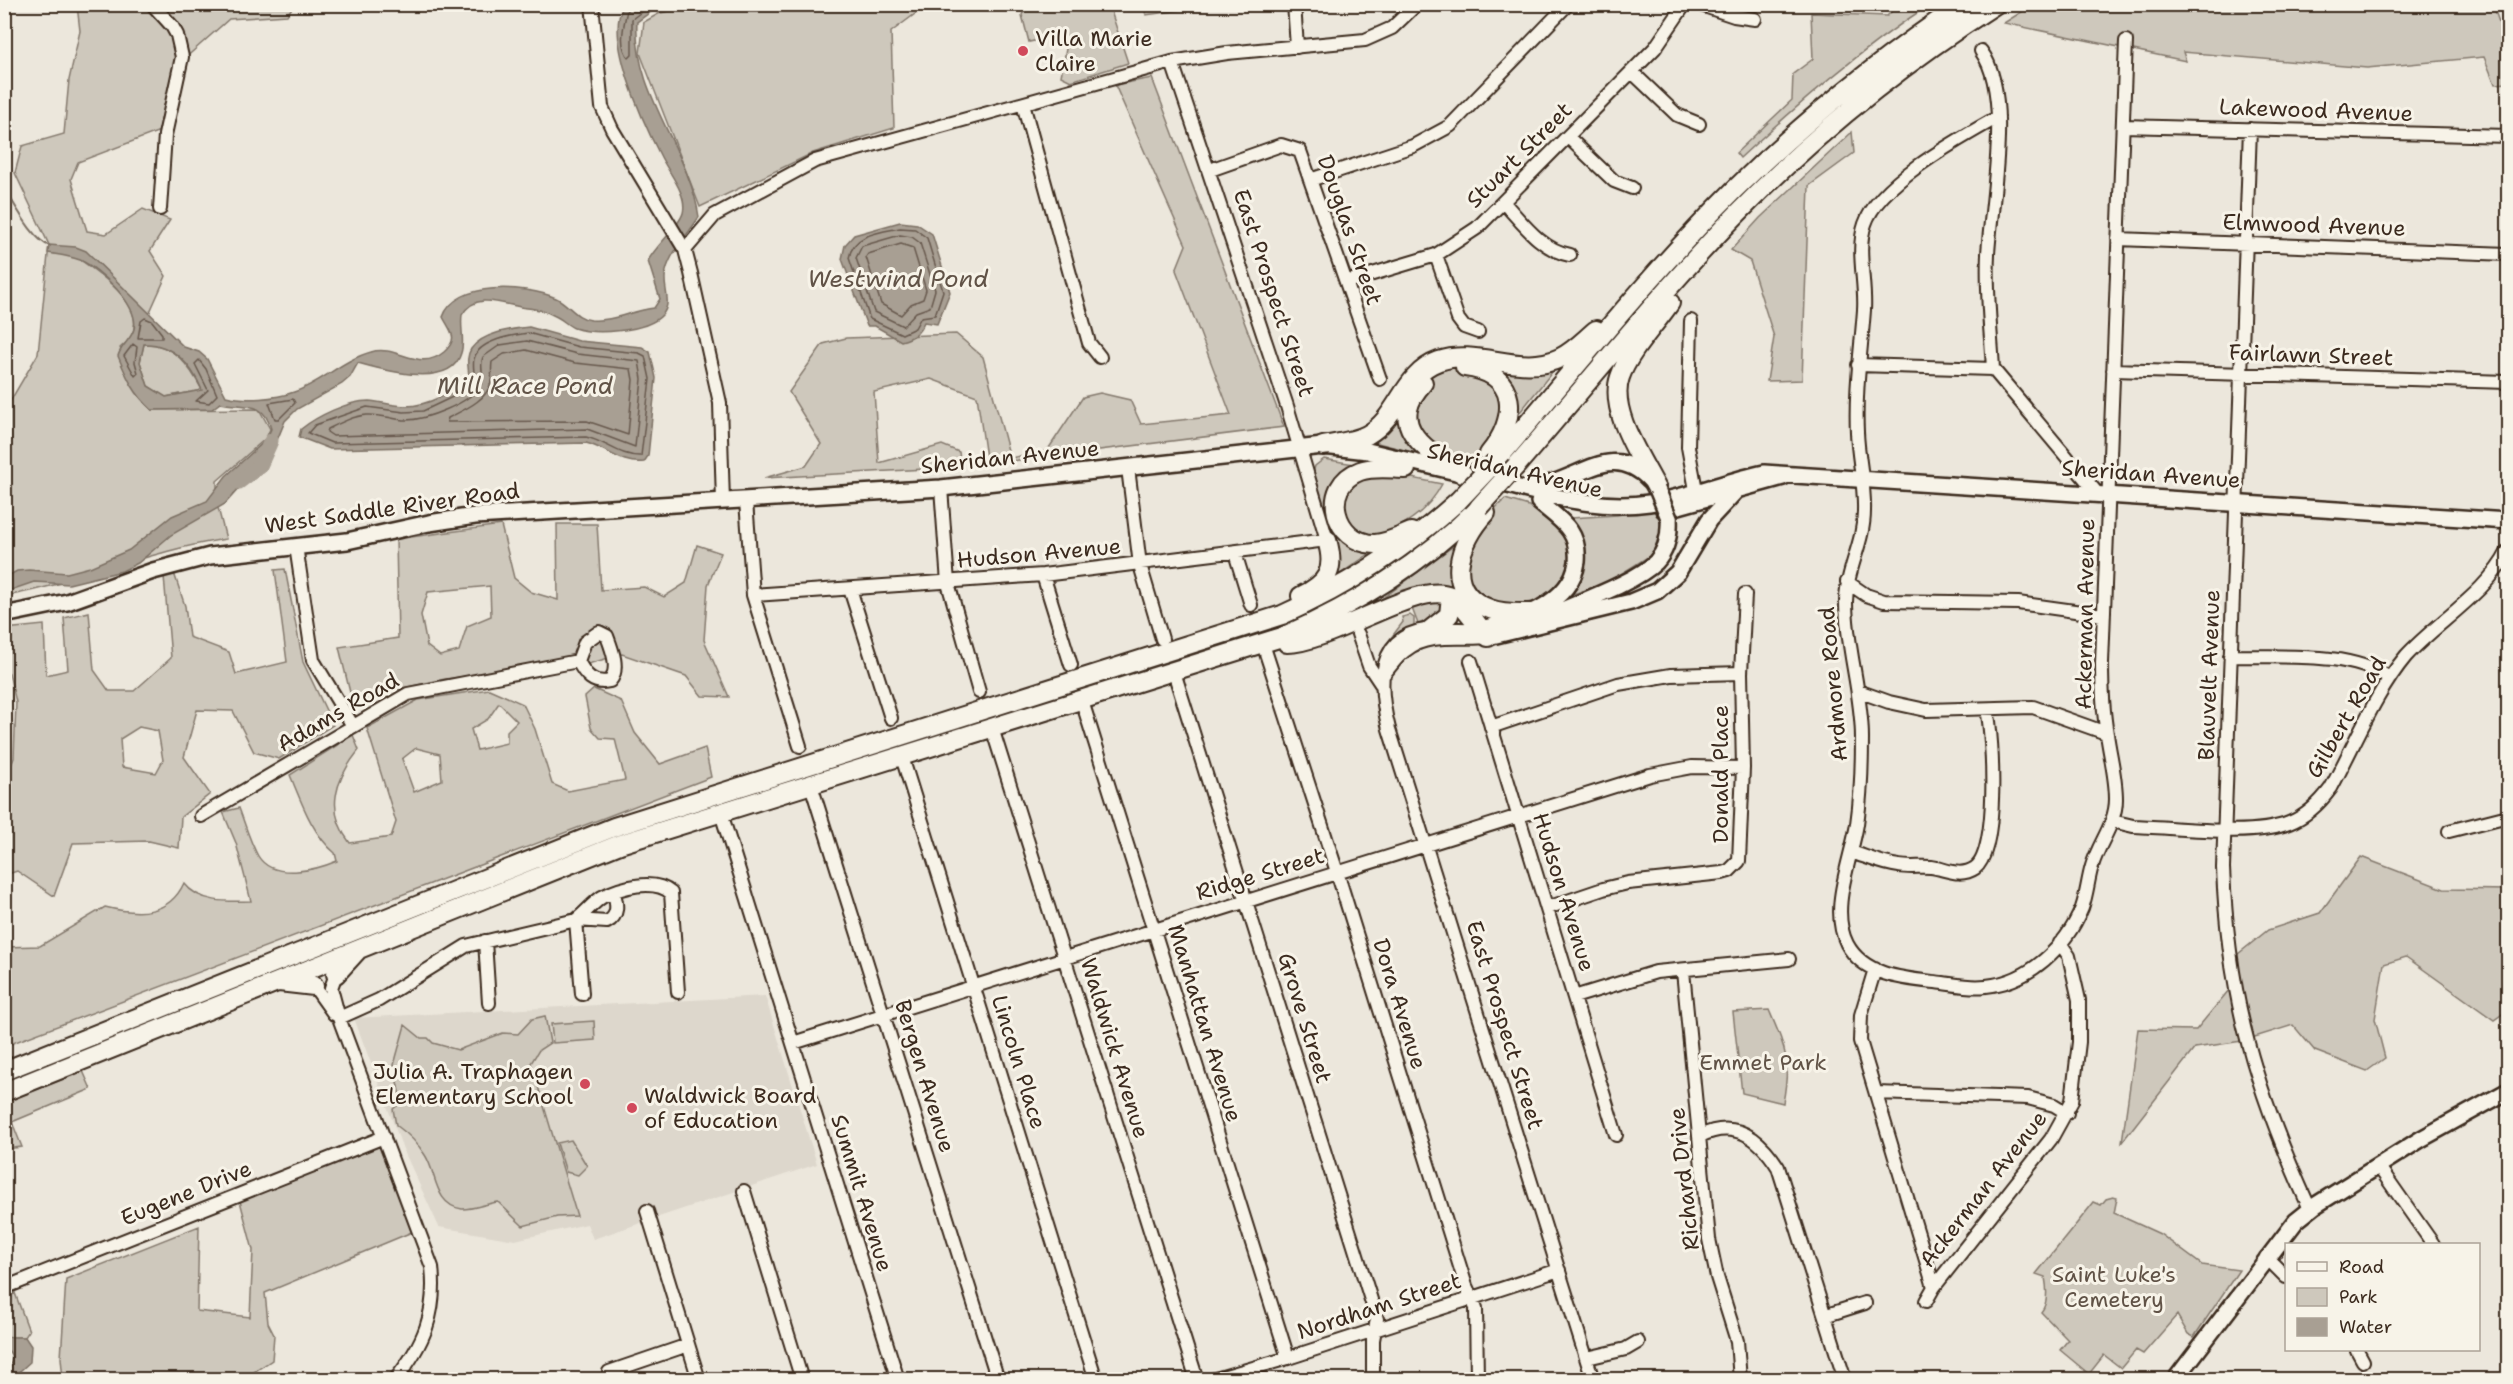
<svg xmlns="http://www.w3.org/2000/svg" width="2513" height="1384" font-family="'Shantell Sans',sans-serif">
<rect width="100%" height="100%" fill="#ece7dc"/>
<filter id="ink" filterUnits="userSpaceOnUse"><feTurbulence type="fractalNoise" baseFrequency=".0167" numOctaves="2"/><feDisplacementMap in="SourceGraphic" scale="12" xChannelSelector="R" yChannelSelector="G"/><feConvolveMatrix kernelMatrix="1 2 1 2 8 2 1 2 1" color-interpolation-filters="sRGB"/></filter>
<g filter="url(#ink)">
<path fill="#ddd7cc" d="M765,996L817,1164L593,1239L587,1224L515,1240L439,1227L403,1149L354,1018Z"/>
<path fill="#cec8bc" stroke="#84796d" stroke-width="1.5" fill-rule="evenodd" d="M222,4L230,8L234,5H294L287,15L229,19L173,69V126L78,162L71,179L87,231L106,234L143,209L170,220L150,251L166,276L149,314L93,258L82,261C108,280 160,317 120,348L152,410L259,409L270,429L266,438L217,481V504L226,539C150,550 80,583 5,596V410L38,354L49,245L15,173L22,146L64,134L69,80L80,31L77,5Z
M706,4L927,5L891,32L894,128L813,153L700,207L640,53L644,22L660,13Z
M1143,4H1218V5L1146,15Z
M2034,4L2493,5L2508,48V83L2495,84L2484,57L2367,68L2183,52L2186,61L2004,23Z
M1027,5H1109L1128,63L1071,81L1061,76L1066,49L1063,35L1029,42L1022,15Z
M1898,5H1929C1861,49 1800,103 1740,158L1736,153L1792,100L1793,74L1813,59L1811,13L1887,16Z
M1152,78L1284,427L987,464L977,396L931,379L874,392L879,463L942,445L959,452L961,467L764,478L806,466L821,444L789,392L823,344L846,338L956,334L983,357L1010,458L1047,451L1083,397L1100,393L1130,400L1141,424L1231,415L1176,270L1186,245L1115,85Z
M1852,132L1854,153L1809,186L1802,380L1767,381L1774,337L1750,261L1731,250L1760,218Z
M144,344C174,343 190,367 202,390L165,397L148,386L140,362Z
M1484,363L1557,366L1512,422Z
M1448,368L1465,369L1497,386L1504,414L1481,455L1468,465L1434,452L1409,408L1426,377Z
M1404,397L1420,454L1366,440Z
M1324,459L1360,465L1331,505L1375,550L1331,580L1336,551L1313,473L1315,466Z
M1367,469L1442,484C1427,513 1401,529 1371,538L1349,528L1340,498Z
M1505,499L1542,510L1556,519L1617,515L1658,508L1661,529L1653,554C1634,565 1614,580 1593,588C1568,596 1497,615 1477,594C1466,582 1467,561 1465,546L1483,520Z
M557,524H597L601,590L644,587L664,597L686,583L697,545L721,553L708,585L704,640L729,697L702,696L686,676L622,654L588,664L547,665L445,679L384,692L353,705L339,647L398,638L396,539L501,525L514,578L531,592L558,600ZM490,586L491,616L467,626L459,651L440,656L427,646L421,615L428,592Z
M1452,547L1457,549L1454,572L1501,616L1478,624L1436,585C1413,586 1397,603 1375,604Z
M285,569L303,662L333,725L279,759L254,752L233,711L197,710L184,757L210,794L181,817L179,848L149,841L73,843L54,896L17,871L5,875V779L14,758L16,702L9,673H5V629L44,625L46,675L68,670L64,618L89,612L94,670L109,691H134L171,658L164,576L174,573L185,606L189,637L229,652L236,674L287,662L275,570ZM139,727L158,731L163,760L156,773L122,767L120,739Z
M1429,596L1446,606L1432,619L1418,624L1410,603Z
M1410,615L1414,618V625L1398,634L1384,647L1403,622L1402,617Z
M489,689L523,704L535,729L552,784L568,791L625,780L615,739L600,738L591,728L585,697L594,689L621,701L635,733L660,764L705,748L711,777L5,1046V947L40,946L105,907C137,915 169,916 184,883C199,903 227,902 251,901L236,843L223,812L239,808C245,824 250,842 258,856C273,881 316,870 337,861L335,853C312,834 301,801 290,775L353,735L359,750C335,780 325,810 350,843L391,837L396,822L367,728L418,700ZM499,703L517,721L507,731V743L477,750L471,729L488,719ZM416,748L440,754L442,780L414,792L402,759Z
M2361,857L2444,889L2508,890V1010L2494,1020L2406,957L2384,964L2375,1019L2385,1058L2367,1071L2315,1051L2293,1025L2242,1041L2195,1048L2122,1142L2138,1029L2196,1030L2229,990L2228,962L2268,930L2320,913Z
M1769,1010C1786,1050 1791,1059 1783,1103L1742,1093L1733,1012Z
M545,1016L550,1043L539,1050L531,1063L577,1216L557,1217L523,1226L498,1202C489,1203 469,1210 462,1209C434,1205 437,1173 425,1155C417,1142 407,1133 396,1125L393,1109L401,1103L394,1065L405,1025L421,1038H428L433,1043L458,1050L503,1033L518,1034L532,1019Z
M594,1021L595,1040L553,1043L551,1024Z
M83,1071L91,1089L12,1122L22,1147L5,1149V1102Z
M571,1140L587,1166L578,1175L566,1172L557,1143Z
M379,1146L412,1232L265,1293L268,1323L274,1335L272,1360L242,1380L63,1379L61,1358L66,1279L199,1226L197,1311L250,1317L253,1250L240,1201Z
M2113,1197L2117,1198L2114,1213L2160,1234L2202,1265L2239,1270L2194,1337L2188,1334L2177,1315L2143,1354L2136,1350L2121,1368L2104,1355L2089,1374L2060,1350L2068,1340L2041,1312C2049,1303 2047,1288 2045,1277L2036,1274L2094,1202L2101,1205L2106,1199Z
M15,1293L29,1331L25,1337H5V1297Z"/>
<path fill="#a89f93" stroke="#7c7064" stroke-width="1.5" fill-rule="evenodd" d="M624,5H692L652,11L637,22C633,94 689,149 699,217C688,235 671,251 666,271C661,287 674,301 662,315C647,332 595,335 574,328C567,325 562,319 555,316C543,309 533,309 520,307C500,303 475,292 462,315C460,328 465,341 461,353C451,390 383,370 358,363L350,377L342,384L297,409L285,421L273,450L225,504L171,535L138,563L122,571L69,584L34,582L5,592L4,578L17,571L29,570L67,573L90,567L129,550L172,516L207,501L226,476L266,440L271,429C264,400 245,408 220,403L212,409L152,410C134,394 127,378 118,356C121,345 131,340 134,329C140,306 100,269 80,260C69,256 59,255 48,253L49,245L76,247L86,251L184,347L199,352L207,359L226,396C245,401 275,399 294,392C321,383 342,360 371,352C397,344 419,373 444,352C460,338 450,331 443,317C456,280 526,285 556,298C569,304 575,318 591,320C612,322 633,310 654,308L660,299L648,261C655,246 679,227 683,213C688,194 668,172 660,155C644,124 603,36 624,5ZM144,344C173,343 192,366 202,390L166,397L148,386L140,362Z
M900,222L917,224L932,234L950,292L937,324L924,322C919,334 913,338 901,341L875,326H867L842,259L845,245L854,235Z
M529,327L579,341L642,347L650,352L656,378L648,456L644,462C622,465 606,448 586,443L330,449L299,437L301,429C317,416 348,401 369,401C381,402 394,406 406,406C428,406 453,392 469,378C469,369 465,358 471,349C482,333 511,329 529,327Z
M4,1337H25L31,1346L30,1362L11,1379H5V1367L11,1363C13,1356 11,1352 5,1348Z"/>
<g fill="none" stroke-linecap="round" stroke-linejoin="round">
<path stroke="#67594d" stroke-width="1.5" d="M628,4C626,20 616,44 629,58L632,55V19L649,6L661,4
M900,228L915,229L927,238L943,291L935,315L921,317L915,328L902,334L870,319L849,258C853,234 879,232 900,228Z
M900,235L912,237L920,243L935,290L930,307L916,312L903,326L874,312L856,258L862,246Z
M901,244L913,248L926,290L923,299L911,304L901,315L881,304L866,257L868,254Z
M145,318L152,321L162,334V338H138L141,321Z
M528,333L579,347L639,353L645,356L650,379L641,456C621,457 605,441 586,437L332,443L308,433L315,425L367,407L404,412L423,411L461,393L473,383C476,374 472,367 474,359C478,340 513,335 528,333Z
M527,341L577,354L639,361L642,379L635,447L587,429L333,436L327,432L328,429C340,423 353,416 367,415C379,414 392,419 404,420C423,421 472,403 481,384C485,375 479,366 483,357L500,345Z
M133,344L137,347L135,362L138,373L135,376L124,356Z
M526,350L575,363L631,369L633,380L628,435L587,421L447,422L448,418C463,410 487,401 491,382C492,375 491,368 492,362L504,354Z
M199,360L206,369L217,395L209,403L196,401L208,390L195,364Z
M293,399L295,403L279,419H275L269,403Z"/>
<path stroke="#7c7064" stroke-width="2" d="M4,188C14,203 33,241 50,246"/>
<path stroke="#a89f93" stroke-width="15" d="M239,482L260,466L271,441"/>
<defs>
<path id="minor" d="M152,4L172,26L177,35L182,57L165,135L160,209
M592,4L602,107L612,129L685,250L691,273L720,403L723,502
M1294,4L1297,47
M1698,4L1734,16L1755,19
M1981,51C2013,94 1991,202 1988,254C1986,293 1991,331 1993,369
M1632,72L1677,115L1699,124
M1023,104L1089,343L1100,357
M1998,117C1961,138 1879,182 1865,224C1856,250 1866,283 1864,310C1861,351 1855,391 1857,432C1858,459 1865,484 1864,511C1864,543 1846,570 1846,602C1846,647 1862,692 1862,738C1862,767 1861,796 1857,824C1851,861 1829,909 1847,944C1865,978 1909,979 1943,983C1957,985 1971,988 1986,986C2029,982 2066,947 2082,908C2087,894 2088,879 2092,866C2099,842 2116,824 2116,799C2116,777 2110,756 2107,734C2103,711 2102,687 2102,663L2126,41
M2123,126L2508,136
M2250,129L2223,868C2228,999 2256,1091 2310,1209
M1568,137L1614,181L1632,188
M1210,170L1281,145L1300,151L1380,379
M1310,180L1413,146L1450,126L1568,4
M1503,202C1522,222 1541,250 1570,255
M2118,239L2508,254
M685,250L715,215L815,161L1172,62L1227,53L1365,40L1392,28L1417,4
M1436,255L1458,319L1464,327L1478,332
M1346,282L1436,255L1477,228L1655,48L1685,4
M1691,321L1688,447L1696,490
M1858,365L1993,369L2097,493
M2113,370L2508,382
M1128,468L1140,565L1162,639
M941,488L948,583L979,692
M746,501L753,595L800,746
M296,546L313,660L353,726
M1235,553L1251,605
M1043,575L1071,665
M1847,582L1866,595L1884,601L2018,603L2103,615
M850,589L891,718
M753,595L1043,575L1327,540L1287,406L1172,62
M1480,629C1461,630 1438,627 1419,631C1373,643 1380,694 1389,729L1593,1380
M599,632L607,636C612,649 620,669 610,681C593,685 585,675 578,661L585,642Z
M1358,634L1369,666L1381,684
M1263,644L1337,872L1466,1286L1476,1308L1477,1380
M2230,656C2282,658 2345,650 2390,678
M1471,661L1616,1135
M1174,672L1377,1319L1373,1340V1380
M1384,674C1391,666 1397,656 1406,650C1428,632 1462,640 1488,637
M1858,691L1889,702L1926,710L2033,707L2106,733
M1082,701L1288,1358
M1491,727L1618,684L1671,675L1741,673
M992,728L1197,1380
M902,757L1096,1380
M811,785L998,1380
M721,813L898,1380
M201,816L408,694L578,661
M2112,821L2133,826C2175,827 2251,838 2289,823C2307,816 2320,803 2331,788C2354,746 2375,693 2406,656C2437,622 2488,592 2508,551
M2449,831L2508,816
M1851,852C1867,857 1882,864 1899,866C1910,868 1920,866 1931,867C1946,869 1960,878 1975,868C1999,851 1993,737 1987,709
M1547,908L1603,889L1628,883L1722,873L1729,871L1739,861L1743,768L1741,673L1745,594
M485,941L489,1003
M1875,969L1861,1015L1860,1041L1934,1287
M1683,971L1709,1239L1717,1277L1737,1341L1740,1380
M336,974L331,988L339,1018L432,1267C437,1313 424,1344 395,1380
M314,986L334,1014
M582,994L576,920C585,913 593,903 602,897C620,887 655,878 671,893L678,992
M1574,997L1656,972L1789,959
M339,1018L379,1000L466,946L576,920L607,922C619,916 617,904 614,893
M793,1043L1650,775L1692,767L1743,768
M1876,1093L2028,1098L2054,1105L2067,1113
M1700,1136C1735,1119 1759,1137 1778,1167L1845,1380
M2379,1167L2433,1244
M744,1191L802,1380
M647,1211L699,1380
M2266,1257L2286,1277
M4,1288L384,1137
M1926,1301L1934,1287L2051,1139L2072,1101L2079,1042V1000L2069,956L2060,943
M1827,1315L1865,1303
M2357,1350L2363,1361
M1587,1358L1626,1349L1638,1342
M609,1372L688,1345
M1212,1380L1288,1358L1559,1270"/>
<path id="major" d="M1491,481C1543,493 1594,511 1649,503C1687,498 1725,481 1764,473L2508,521
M1531,486C1575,487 1609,437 1650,480
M1664,510L1783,477
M4,615L67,602L153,571L210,556L347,541L429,523L475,516L941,488L1323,446L1368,451L1456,472
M1547,617C1576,603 1635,583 1656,562C1667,550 1670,534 1669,518
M1480,629C1516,622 1571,604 1577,562C1578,551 1576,540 1570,531C1562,519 1549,511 1539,502
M1488,637L1631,602L1657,591L1678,572L1709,520L1735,492
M2175,1380L2296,1221L2316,1205L2421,1139L2508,1091"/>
<path id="highway" d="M1465,367C1520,373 1518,419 1489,454
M1423,383C1382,428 1431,452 1463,474
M1323,446C1337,443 1354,442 1367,435C1399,418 1402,374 1439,361C1479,347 1520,377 1560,358C1574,351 1584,340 1596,330
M1495,462C1573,371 1649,275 1734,190C1804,121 1881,59 1963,4
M1516,466C1589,382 1660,293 1738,213C1815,134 1902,64 1996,4
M1406,469C1392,469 1374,466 1360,471C1319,486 1334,544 1375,544C1388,543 1399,537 1411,532
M1657,489C1642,459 1608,411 1620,377C1628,353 1655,325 1670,303
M1486,513C1460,541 1440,591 1490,609C1503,614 1518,613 1532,613
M1301,596C1328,583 1336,570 1327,540
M1430,630L1449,615L1451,596
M1287,643C1330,643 1420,580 1450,596C1465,603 1476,625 1488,637
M336,974L357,951
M279,982L314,986
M4,1071L614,827L1282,615C1347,586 1405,549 1458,501
M4,1092L620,844L1282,637C1356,604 1422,564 1479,507"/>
</defs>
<use href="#minor" stroke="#3b2a1e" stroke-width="16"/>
<use href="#major" stroke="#3b2a1e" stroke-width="20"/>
<use href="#highway" stroke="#3b2a1e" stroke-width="22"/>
<use href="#minor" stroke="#f7f3e8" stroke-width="12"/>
<use href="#major" stroke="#f7f3e8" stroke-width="15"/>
<use href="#highway" stroke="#f7f3e8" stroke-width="18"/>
<path stroke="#3b2a1e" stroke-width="2" d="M2507,1380L2508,1378"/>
<defs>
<path id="major-bridge" d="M1657,489L1669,518"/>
<path id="highway-bridge" d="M1458,501L1495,462
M1479,507L1516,466"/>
</defs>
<use href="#major-bridge" stroke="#3b2a1e" stroke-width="20" stroke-linecap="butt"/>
<use href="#highway-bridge" stroke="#3b2a1e" stroke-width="22" stroke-linecap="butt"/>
<use href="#major-bridge" stroke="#f7f3e8" stroke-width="15"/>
<use href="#highway-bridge" stroke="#f7f3e8" stroke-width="18"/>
</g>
</g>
<g fill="#d1495b" stroke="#f7f3e8" stroke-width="2">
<circle cx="1023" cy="51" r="6"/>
<circle cx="585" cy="1084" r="6"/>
<circle cx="632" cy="1108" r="6"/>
</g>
<g text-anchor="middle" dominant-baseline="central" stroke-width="6" stroke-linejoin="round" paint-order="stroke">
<g font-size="22" fill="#3b2a1e" stroke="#f7f3e8" text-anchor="start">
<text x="1035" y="38">Villa Marie<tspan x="1035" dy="25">Claire</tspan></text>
<text x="573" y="1071" text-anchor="end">Julia A. Traphagen<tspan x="573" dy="25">Elementary School</tspan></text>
<text x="644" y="1095">Waldwick Board<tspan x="644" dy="25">of Education</tspan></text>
</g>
<g font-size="22" fill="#3b2a1e" stroke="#f7f3e8">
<text transform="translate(2316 110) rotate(2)">Lakewood Avenue</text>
<text transform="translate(1519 155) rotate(-45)">Stuart Street</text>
<text transform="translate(2314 225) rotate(2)">Elmwood Avenue</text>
<text transform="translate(1350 230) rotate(71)">Douglas Street</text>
<text transform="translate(1274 293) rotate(72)">East Prospect Street</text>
<text transform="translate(2311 355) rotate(2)">Fairlawn Street</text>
<text transform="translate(1010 457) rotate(-6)">Sheridan Avenue</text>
<text transform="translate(1515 470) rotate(13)">Sheridan Avenue</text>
<text transform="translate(2151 474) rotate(4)">Sheridan Avenue</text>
<text transform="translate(392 508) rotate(-8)">West Saddle River Road</text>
<text transform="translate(1039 553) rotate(-5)">Hudson Avenue</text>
<text transform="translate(2085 614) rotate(-89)">Ackerman Avenue</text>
<text transform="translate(2209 675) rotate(-88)">Blauvelt Avenue</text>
<text transform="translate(1833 684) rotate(-95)">Ardmore Road</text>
<text transform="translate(338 712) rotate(-30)">Adams Road</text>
<text transform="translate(2346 717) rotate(-60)">Gilbert Road</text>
<text transform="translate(1720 774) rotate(-90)">Donald Place</text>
<text transform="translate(1260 874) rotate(-17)">Ridge Street</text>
<text transform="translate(1564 892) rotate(73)">Hudson Avenue</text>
<text transform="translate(1400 1004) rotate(73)">Dora Avenue</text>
<text transform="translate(1305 1018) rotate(73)">Grove Street</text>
<text transform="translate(1205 1023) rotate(73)">Manhattan Avenue</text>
<text transform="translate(1505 1025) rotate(73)">East Prospect Street</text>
<text transform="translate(1115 1048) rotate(73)">Waldwick Avenue</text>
<text transform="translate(1019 1062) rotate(73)">Lincoln Place</text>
<text transform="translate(925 1076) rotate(73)">Bergen Avenue</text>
<text transform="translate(1684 1179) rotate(-96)">Richard Drive</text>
<text transform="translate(1983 1189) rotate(-52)">Ackerman Avenue</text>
<text transform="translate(186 1193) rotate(-22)">Eugene Drive</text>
<text transform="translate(862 1193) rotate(73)">Summit Avenue</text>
<text transform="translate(1379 1306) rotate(-18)">Nordham Street</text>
</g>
<g font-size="22" fill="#605246" stroke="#f7f3e8">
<text x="1763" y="1062">Emmet Park</text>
<text x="2114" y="1274">Saint Luke's<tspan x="2114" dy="25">Cemetery</tspan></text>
</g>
<g font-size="24" font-style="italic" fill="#615347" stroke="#f7f3e8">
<text x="898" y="279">Westwind Pond</text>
<text x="525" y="386">Mill Race Pond</text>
</g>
</g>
<rect width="2513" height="1384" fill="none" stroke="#f7f3e8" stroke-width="24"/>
<rect x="12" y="12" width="2489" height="1360" fill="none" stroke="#3b2a1e" stroke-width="2" filter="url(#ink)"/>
<rect x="2285" y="1243" width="195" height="108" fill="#f7f3e8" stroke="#aca397" stroke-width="1.5"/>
<rect x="2297" y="1262" width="30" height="9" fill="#f7f3e8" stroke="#aca397" stroke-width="1.5"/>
<text x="2339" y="1273" font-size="18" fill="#3b2a1e">Road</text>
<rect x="2297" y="1288" width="30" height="18" fill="#cec8bc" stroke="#aca397" stroke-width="1.5"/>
<text x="2339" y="1303" font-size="18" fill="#3b2a1e">Park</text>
<rect x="2297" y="1318" width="30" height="18" fill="#a89f93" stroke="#aca397" stroke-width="1.5"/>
<text x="2339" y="1333" font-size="18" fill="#3b2a1e">Water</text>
</svg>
